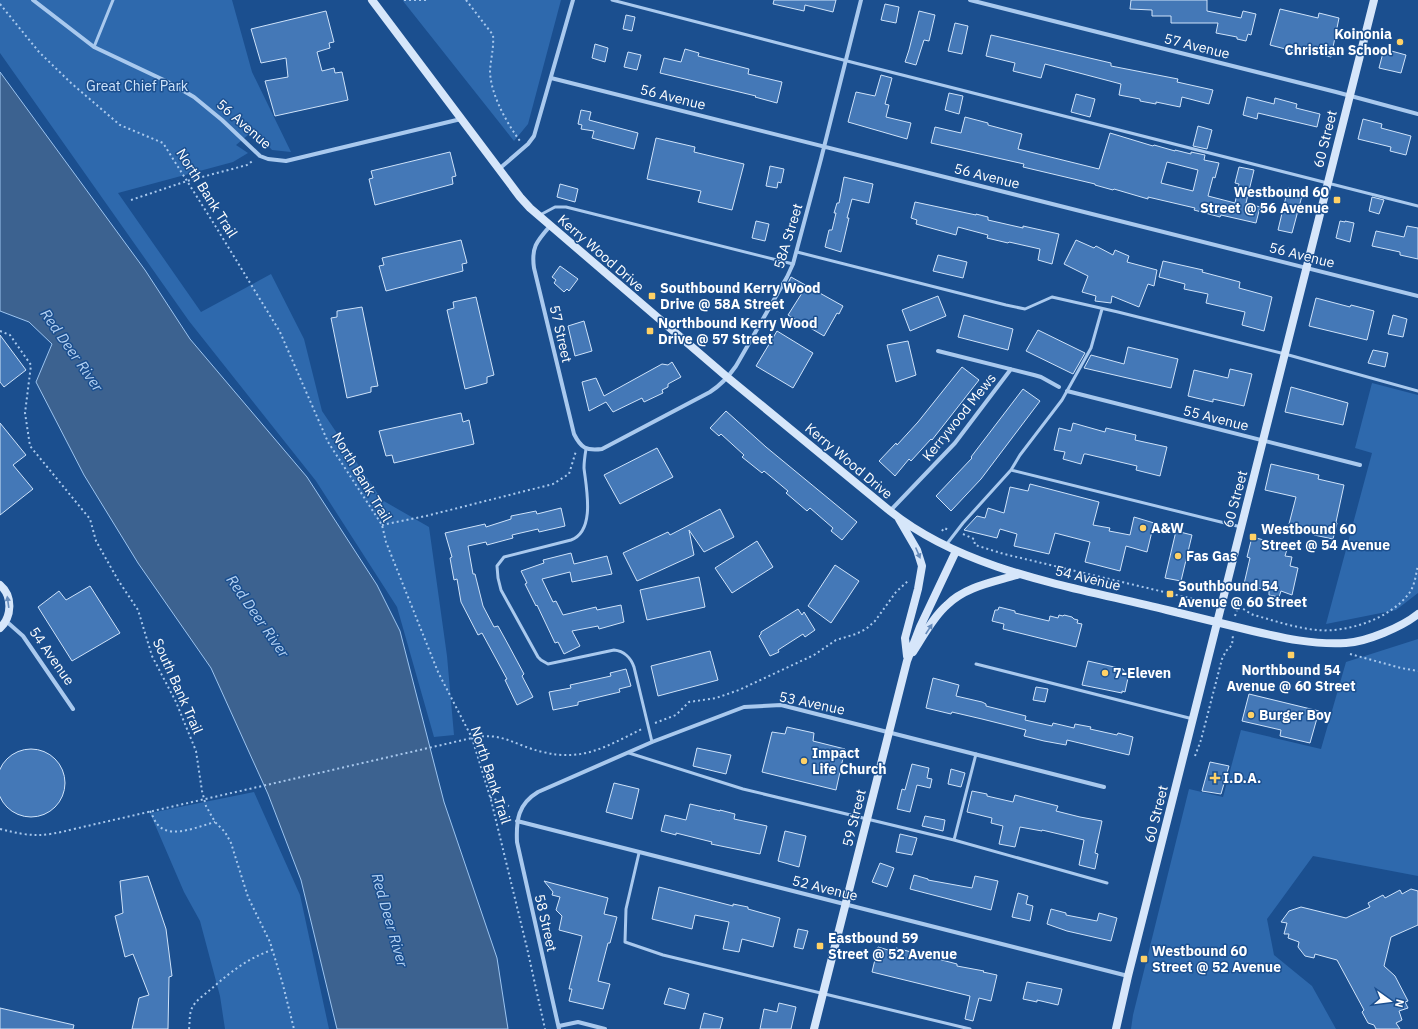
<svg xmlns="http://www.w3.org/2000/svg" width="1418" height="1029" font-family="'IBM Plex Sans',sans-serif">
<rect width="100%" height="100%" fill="#1b4f8f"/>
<path fill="#2e69ad" d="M0,0H232L252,72L291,152L272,150L254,130L236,145L248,153L233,162L118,193L201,312L271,274L304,339L322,411L382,500L429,527L447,656L454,735L434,737L397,607L316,481L189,321L0,53Z
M403,0H561L528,124L514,141L403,1Z
M1372,383L1418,395V593L1396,610L1326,624L1372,453L1355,448Z
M1418,639V876L1313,856L1267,919L1274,955L1312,986L1336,1029H1131L1133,1015L1189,789L1223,797L1241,730L1321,749L1346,662Z
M254,792L300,895L329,1029H225L220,996L200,921L184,892L150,813Z"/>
<path fill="#3c6290" stroke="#9cc4f0" d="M0,72L145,270L190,339L307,477L377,585L400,631L444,802L497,958L508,1029H337L301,880L268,794L211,668L138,563L84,475L36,382L52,344L29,322L0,311Z"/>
<path fill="#4478b7" stroke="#cfe3fa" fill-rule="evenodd" d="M774,0H836L833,12L805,5L804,11L773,4Z
M1131,0H1207V11L1241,18L1243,11L1256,14L1251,35L1248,34L1246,41L1237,39V37L1216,33L1218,23H1171V16H1152V10L1130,9Z
M885,4L899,7L896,23L881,20Z
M1280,9L1318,18L1319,13L1339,18L1331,57L1298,49L1297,52L1270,45Z
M326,11L334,42L329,43L330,48L317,52L322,71L334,68L335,73L342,72L348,100L275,116L265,81L288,77L286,58L261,63L251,29Z
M919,11L935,15L929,41L924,40L916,65L905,62L909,50Z
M626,15L635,17L632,31L623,29Z
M955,23L968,26L962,54L948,51Z
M991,35L1111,63V66L1178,79L1177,82L1213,90L1209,104L1182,97L1180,107L1156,102V104L1140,101V99L1119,95L1121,84L1045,64L1041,78L1013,71L1015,63L986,56Z
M595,44L608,48L605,62L592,58Z
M685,49L699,53L698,56L749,69L748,74L782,82L777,103L755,97L756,96L660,73L664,58L681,62Z
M1384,49L1406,55L1401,73L1379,68Z
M628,52L641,55L637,70L624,67Z
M881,75L892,78L885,104L889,105L886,117L911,123L907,139L848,122L856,92L875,96Z
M949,93L963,96L959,114L945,110Z
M1076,94L1095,99L1090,117L1071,112Z
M1247,97L1274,104L1275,98L1297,104L1296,108L1320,114L1317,127L1258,113L1257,119L1243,115Z
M581,110L591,112L589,120L638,133L634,149L592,138L594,131L581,129L582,125L578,124Z
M965,117L988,123V125L1022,134L1018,149L1099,169L1110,133L1153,146L1154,145L1175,151V150L1191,154V152L1205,155L1204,160L1219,163L1215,178L1213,177L1208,196L1235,203L1239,184L1235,183L1239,167L1254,170L1246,203L1260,207L1256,223L1221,215L1220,217L1194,210L1195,208L1148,197V199L1114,189L1113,190L1095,185V184L1023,167L1024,164L931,143L935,127L961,133ZM1167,162L1198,170L1193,191L1161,183Z
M1363,119L1382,124L1381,128L1411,136L1406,155L1390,151L1391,147L1358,139Z
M1198,126L1212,130L1207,149L1193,146Z
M656,138L695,147L694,152L744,164L732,210L698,202L701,191L647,179Z
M450,152L456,176L452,177L453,184L375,205L369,179L373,178L371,171Z
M770,166L784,169L781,183L778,182L777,188L766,186Z
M844,177L873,184L869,203L852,199L847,218H849L841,252L825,247L829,230H832L836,213H834L837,203H839Z
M560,184L578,189L575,202L557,197Z
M1288,188L1303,192L1292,233L1278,230Z
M1372,197L1384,200L1379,214L1369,211Z
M915,202L976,215V214L988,217V220L1023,228V226L1059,234L1052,264L1038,260L1040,249L1009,242L1008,243L987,238L988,235L958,227L956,235L916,224L917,220L911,218Z
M756,221L769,224L765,241L752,238Z
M1340,221L1345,222V221L1354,223L1350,242L1336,238Z
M1407,226L1418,228V259L1400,255V252L1372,246L1376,231L1404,237Z
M461,240L467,263L462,264L463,271L386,291L379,266L384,265L382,258Z
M1076,240L1094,248L1096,246L1113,255L1115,250L1129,256L1127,262L1157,270L1154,286L1148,284L1139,307L1112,296L1111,303L1095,301L1096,296L1082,292L1088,276L1064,264Z
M938,255L967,262L963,278L933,271Z
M1163,261L1203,270L1202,272L1240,282L1239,288L1272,297L1264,331L1242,325L1245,312L1206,303L1208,294L1184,289L1185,284L1159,277Z
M560,266L578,279L569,291L567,289L564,292L554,283L556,280L552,277Z
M791,277L843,306L839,314L837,313L824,336L788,315L802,293L788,283Z
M938,296L946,316L910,331L902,310Z
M476,297L494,375L487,377V383L465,389L447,310L454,308L453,302Z
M1316,298L1350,307L1351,305L1374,311L1367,340L1309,326Z
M362,307L378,386L371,387V392L347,398L331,318L337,317V311Z
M964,315L1013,329L1008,350L958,337Z
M1393,315L1407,319L1403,337L1388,334Z
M584,321L592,351L575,356L568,326Z
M1038,330L1085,353L1073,374L1026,351Z
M777,331L813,353L793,388L756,366Z
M0,335L26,370L4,387L0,382Z
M908,341L916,375L896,382L887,345Z
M1128,347L1178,359L1171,388L1084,368L1091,355L1124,364Z
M1373,350L1388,353L1385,367L1368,363Z
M672,362L681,377L668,384V387L662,390L663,393L644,402L642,398L613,412L606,402L589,411L582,382L596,378L604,396L662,364L668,365Z
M962,367L979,380L932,440L931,439L911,461L909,459L895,476L879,461L896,443L897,445L918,422Z
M1230,369L1252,374L1244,406L1213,399V402L1188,396L1194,370L1228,378Z
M1291,387L1348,403L1343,425L1285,412Z
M1023,389L1040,401L981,479L951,511L936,496L972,458L971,457Z
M726,411L766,447L857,522L842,540L831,531L833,528L810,508L807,511L786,493L788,491L764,471L762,473L742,457L744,455L721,434L719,436L710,428Z
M461,413L463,422L469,420L474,444L394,463L392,455L386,456L379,431Z
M0,423L26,455L13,465L33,489L0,515Z
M1073,423L1105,432L1106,428L1136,435L1135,440L1167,447L1160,476L1136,470L1137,466L1086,454H1084L1081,464L1063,459L1065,452L1054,450L1059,428L1071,431Z
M657,448L673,477L620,504L604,475Z
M1271,464L1319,475L1318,479L1344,485L1336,522L1337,523L1333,539L1314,535L1315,531L1289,524L1296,497L1265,490Z
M1030,484L1099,502L1093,525L1110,528L1109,531L1130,535L1134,517L1154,523L1147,552L1126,546L1120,571L1085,562L1090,542L1055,533L1049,554L1014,546L1017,534L1000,529L997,538L964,530L977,516L985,518L988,508L1004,513L1010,487L1028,491Z
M561,508L565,526L539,532L538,529L512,535L513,538L487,545L486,542L468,546L473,574H475L483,606L494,627L498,626L509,646L524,674L522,676L533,697L517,705L505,680L507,679L482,633L478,635L461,602L457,579L454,580L450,558L452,557L445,533L485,524L486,527L511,519V516L536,511L537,514Z
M720,509L734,537L704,552L689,530L694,555L637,581L623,553L668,532L670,535Z
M1176,531L1192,535L1181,581L1165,578Z
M1252,537L1288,546L1285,556L1292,557L1290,566L1298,568L1292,595L1281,591L1279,597L1269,595V591L1244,584L1250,558L1247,557Z
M757,541L773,567L732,593L715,568Z
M571,553L574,564L607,556L612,574L572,582L570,572L542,579L553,602L556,601L563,615L596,607L597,610L621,605L624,622L599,629L598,626L572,631L580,646L564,654L558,642L555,643L537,605L536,606L525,584L527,583L521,571L544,563L543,560Z
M835,565L859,581L831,623L808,606Z
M699,577L705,607L647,620L640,590Z
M90,586L120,633L72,661L38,607L59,591L66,600Z
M999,607L1015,611V613L1049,621L1050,616L1058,618L1059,615L1063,616L1064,615L1072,617L1074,619L1078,620L1077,623L1082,624L1076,647L1003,629L1004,624L992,621L995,610H998Z
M798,609L802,615L804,612L815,630L805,637L803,634L778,650L779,652L770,656L759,636L761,634V632Z
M710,651L718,680L658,696L651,666Z
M1088,661L1123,669L1128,678L1125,692L1122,691V693L1082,685Z
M626,669L631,686L619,689L620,692L578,702V705L553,710L549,692L571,688L570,685L611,676L610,673Z
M933,678L959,685L956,696L982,702L986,704V706L1026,716L1025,720L1052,726L1053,723L1074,728L1075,724L1091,727L1090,729L1117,735L1118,733L1133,737L1129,755L1067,740L1066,745L1044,741L1024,736L1026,730L982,719L952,712L951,714L926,708Z
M1036,687L1048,689L1045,702L1033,700Z
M1249,694L1319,711L1310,743L1280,736L1281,730L1242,721Z
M787,727L814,733L813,741L845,749L836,790L762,772L772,732L785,734Z
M697,748L731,755L726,774L693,766Z
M-3 783a34 34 0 1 1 68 0a34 34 0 1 1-68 0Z
M1210,762L1229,766L1221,794L1202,791Z
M912,764L929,768L927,778L932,779L930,788L917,785L910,812L897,809L902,789L905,790Z
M951,769L965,773L961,787L948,784Z
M614,783L639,789L632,819L606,812Z
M972,791L987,794V796L1013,802L1015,795L1034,800L1058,806L1056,811L1080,817L1102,821L1095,853L1098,854L1095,869L1079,865L1084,840L1042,830V831L1020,827L1015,847L999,844L1003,826L991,823L992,818L967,812Z
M690,804L720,811V810L735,814L734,819L767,826L760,854L711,844L712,842L676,833V835L661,831L665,815L686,820Z
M925,816L945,820L943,831L922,826Z
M785,831L806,836L799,867L778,861Z
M900,834L917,838L912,855L896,852Z
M880,863L894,868L887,887L872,882Z
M914,875L928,879V880L972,888L975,876L998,881L991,910L910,889Z
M148,876L166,929L172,976L169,977L168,1029H132L139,998L149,995L133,954L125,957L115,916L123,913L120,881Z
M544,881L608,898L604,914L617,917L610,943H608L598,981L610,984L603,1009L569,1001L572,989H569L582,936L559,930L562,916L556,910L560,897L552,895L553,892Z
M659,887L733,906V904L748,907V909L780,918L773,947L742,939L739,952L723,949L729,922L695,915L692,929L652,919Z
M1411,889L1418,891V925L1391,937L1384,966L1395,976L1408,1001L1405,1002L1408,1008L1399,1011L1402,1020L1396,1023L1400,1029H1376L1374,1025L1368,1023L1362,1012L1364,1010L1337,960L1315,954L1314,958L1305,956L1298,947L1299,942L1288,938L1289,934H1284L1287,923L1281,922L1289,911L1301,907L1346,918L1370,907L1368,903L1383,895L1385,898L1400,890L1402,894Z
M1018,893L1028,896L1026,904L1033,906L1030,921L1012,917Z
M1051,909L1066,913V915L1097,921L1099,913L1117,918L1111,941L1067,931L1047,924Z
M798,929L808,931L803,949L794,947Z
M878,947L895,952L896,948L957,964V966L984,971L983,972L997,975L991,1001L979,998L973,1021L965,1019L970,996L872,972Z
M1027,982L1062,989L1058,1005L1037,1000V1002L1023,999Z
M669,988L689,994L685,1009L664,1004Z
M779,1003L796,1007L791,1029H760L764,1009L777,1012Z
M0,1008L74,1025L73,1029H0Z
M704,1013L723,1018L720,1029H700Z"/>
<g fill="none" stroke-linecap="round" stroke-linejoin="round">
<path stroke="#a9c9ee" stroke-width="2" stroke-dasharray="2 3" stroke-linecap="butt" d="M404,0H428
M466,0L493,35C494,47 491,58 490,70C490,93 506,122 520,141
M0,4L39,52L71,83L120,125L163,143L216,227L280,332L328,442L382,525L386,542L438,672L472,738L491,800L527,948L545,1029
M131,200L187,181L247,165L254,160
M0,331L10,335L31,365L25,413L30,446L90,519L96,541L118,580L138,610L152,656L176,702L196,751L202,791L206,806L215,822L225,832L231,843L248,897L270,942L283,985L294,1029
M382,525L426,516L553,484L569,474L576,451
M942,531L944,528L949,530
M963,534L974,539L975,545L1004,554L1202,601
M1235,616L1238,607C1244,608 1249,614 1254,615C1275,621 1296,628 1317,630C1348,633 1392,618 1410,592C1415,584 1416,574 1418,565
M1350,654L1401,668L1418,671
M655,723L676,715L689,702L716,698L739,690L814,655L836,640L856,634L866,629L875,621L896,592L909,580
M472,738C502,731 515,746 543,752C583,762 607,746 642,729
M1195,756L1201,740L1222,659L1226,651L1232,645L1233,635
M490,797L509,806
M150,811C153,816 155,823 160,827C173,838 200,826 215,822
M0,829C32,837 42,837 74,829
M189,1029C190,1022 189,1014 192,1008C196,1000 204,995 210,990C229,973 248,958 272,950"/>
<path stroke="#a9c9ee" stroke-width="3" d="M612,0L855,63L1418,206
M94,47L113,0
M540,215L555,207H566L793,264
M797,252L1006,305L1025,309L1052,297L1118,312L1285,354L1418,391
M586,449C585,455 584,462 584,468C586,487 596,531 571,540L504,557L497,566L498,578L501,590L538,657L541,660L548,664L614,650C624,651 631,658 634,667L652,742
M1011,470L1241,527
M946,545L963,523L1011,470L1020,455L1062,400L1091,348L1102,309
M976,664L1193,719
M629,753L743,789L954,840L1107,883
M954,840L976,754
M639,853L626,909L625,942L663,955L970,1029"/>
<path stroke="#a9c9ee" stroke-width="4" d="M33,0L94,47L168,82L194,97L222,120L260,156L268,159L286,161L461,119
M970,0L1336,92L1418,114
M551,78L1418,296
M499,169L528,144L534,136L573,0
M550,226C537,241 531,247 534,268L574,434C581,448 586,451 602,449L710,392C721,385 729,376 736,366L787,277L793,264L821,159L861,0
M938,351L1034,375L1041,377L1059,387
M1067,391L1360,465
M890,511L955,443L1011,369
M6,621L23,636L73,709
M517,821L1128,976
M559,1026L578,1022L605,1029
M559,1029L517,842C516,820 518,804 538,792L652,742L744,707L781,705L1104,787"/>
<path stroke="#d6e6fa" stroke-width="8" d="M372,0L520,197L530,208L727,377L890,511C966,572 1075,587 1167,610C1196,617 1224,624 1253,631C1283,638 1314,645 1346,643C1366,642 1402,627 1418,614
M899,519L917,550L922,566L918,589L905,638L907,656
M0,585C13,596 12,617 0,628
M913,652C923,637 933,617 947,605C966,586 995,582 1020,574
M814,1029L907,661L920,627L956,551
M1116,1029L1128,976L1374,0"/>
<path stroke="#a9c9ee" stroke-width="2" stroke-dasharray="2 3" stroke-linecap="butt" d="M74,829L472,738"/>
</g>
<defs><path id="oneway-solid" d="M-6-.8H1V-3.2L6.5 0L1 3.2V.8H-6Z"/></defs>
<g fill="#668bba">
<use href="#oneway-solid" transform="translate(918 553) rotate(67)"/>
<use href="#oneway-solid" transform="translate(8 602) rotate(-98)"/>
<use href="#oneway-solid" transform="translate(929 629) rotate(-57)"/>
</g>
<g fill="#ffd166" stroke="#1b4f8f" stroke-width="1.5">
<circle cx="1400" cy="42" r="4"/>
<rect x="1333" y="196" width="8" height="8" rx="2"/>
<rect x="648" y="292" width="8" height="8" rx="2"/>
<rect x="646" y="327" width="8" height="8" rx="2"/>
<circle cx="1143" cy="528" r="4"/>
<rect x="1249" y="533" width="8" height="8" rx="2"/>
<circle cx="1178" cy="556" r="4"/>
<rect x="1166" y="590" width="8" height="8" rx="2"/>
<rect x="1287" y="651" width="8" height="8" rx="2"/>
<circle cx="1105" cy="673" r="4"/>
<circle cx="1251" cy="715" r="4"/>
<circle cx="804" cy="761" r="4"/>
<path d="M1213 772h4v4h4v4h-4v4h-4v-4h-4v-4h4z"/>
<rect x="816" y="942" width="8" height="8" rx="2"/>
<rect x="1140" y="955" width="8" height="8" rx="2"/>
</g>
<g text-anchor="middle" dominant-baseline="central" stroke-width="3" stroke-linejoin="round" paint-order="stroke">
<g font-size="14" font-weight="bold" fill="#fff" stroke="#1b4f8f" text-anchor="start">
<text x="1392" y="34" text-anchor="end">Koinonia<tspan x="1392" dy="16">Christian School</tspan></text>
<text x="1329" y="192" text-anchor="end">Westbound 60<tspan x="1329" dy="16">Street @ 56 Avenue</tspan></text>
<text x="660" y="288">Southbound Kerry Wood<tspan x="660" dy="16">Drive @ 58A Street</tspan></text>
<text x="658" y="323">Northbound Kerry Wood<tspan x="658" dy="16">Drive @ 57 Street</tspan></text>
<text x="1151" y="528">A&amp;W</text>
<text x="1261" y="529">Westbound 60<tspan x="1261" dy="16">Street @ 54 Avenue</tspan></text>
<text x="1186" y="556">Fas Gas</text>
<text x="1178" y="586">Southbound 54<tspan x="1178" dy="16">Avenue @ 60 Street</tspan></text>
<text x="1291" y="670" text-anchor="middle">Northbound 54<tspan x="1291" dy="16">Avenue @ 60 Street</tspan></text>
<text x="1113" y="673">7-Eleven</text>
<text x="1259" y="715">Burger Boy</text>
<text x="812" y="753">Impact<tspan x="812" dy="16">Life Church</tspan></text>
<text x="1223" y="778">I.D.A.</text>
<text x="828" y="938">Eastbound 59<tspan x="828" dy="16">Street @ 52 Avenue</tspan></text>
<text x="1152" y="951">Westbound 60<tspan x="1152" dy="16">Street @ 52 Avenue</tspan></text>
</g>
<g font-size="14" fill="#fff" stroke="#1b4f8f">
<text transform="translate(1197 46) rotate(14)">57 Avenue</text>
<text transform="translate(673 97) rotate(14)">56 Avenue</text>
<text transform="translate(244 124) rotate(41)">56 Avenue</text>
<text transform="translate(1325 139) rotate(-76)">60 Street</text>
<text transform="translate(987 176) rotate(14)">56 Avenue</text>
<text transform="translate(207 193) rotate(58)">North Bank Trail</text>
<text transform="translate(788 236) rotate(-73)">58A Street</text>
<text transform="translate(601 253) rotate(41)">Kerry Wood Drive</text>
<text transform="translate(1302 255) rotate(14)">56 Avenue</text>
<text transform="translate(561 334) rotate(77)">57 Street</text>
<text transform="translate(959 417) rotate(-51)">Kerrywood Mews</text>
<text transform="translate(1216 418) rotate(14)">55 Avenue</text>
<text transform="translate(849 461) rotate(40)">Kerry Wood Drive</text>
<text transform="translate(362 477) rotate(59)">North Bank Trail</text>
<text transform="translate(1235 499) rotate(-75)">60 Street</text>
<text transform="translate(1088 578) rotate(14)">54 Avenue</text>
<text transform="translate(52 656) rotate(55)">54 Avenue</text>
<text transform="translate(178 686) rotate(66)">South Bank Trail</text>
<text transform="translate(812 703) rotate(12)">53 Avenue</text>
<text transform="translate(491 775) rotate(72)">North Bank Trail</text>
<text transform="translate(1156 814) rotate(-76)">60 Street</text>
<text transform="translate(854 818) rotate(-76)">59 Street</text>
<text transform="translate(825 888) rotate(14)">52 Avenue</text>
<text transform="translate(546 923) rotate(77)">58 Street</text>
</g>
<g font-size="14" fill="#cfe3fa" stroke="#1b4f8f">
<text x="137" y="86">Great Chief Park</text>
</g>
<g font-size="15" font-style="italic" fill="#b5d3f5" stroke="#1b4f8f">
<text transform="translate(72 350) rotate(55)">Red Deer River</text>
<text transform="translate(258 616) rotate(55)">Red Deer River</text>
<text transform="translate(390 920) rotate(74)">Red Deer River</text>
</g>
</g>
<g transform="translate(1390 1001) rotate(104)" stroke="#1b4f8f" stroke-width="3" paint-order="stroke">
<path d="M0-3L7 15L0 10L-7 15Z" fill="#ffffff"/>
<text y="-6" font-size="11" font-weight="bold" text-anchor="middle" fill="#ffffff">N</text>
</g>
</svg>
